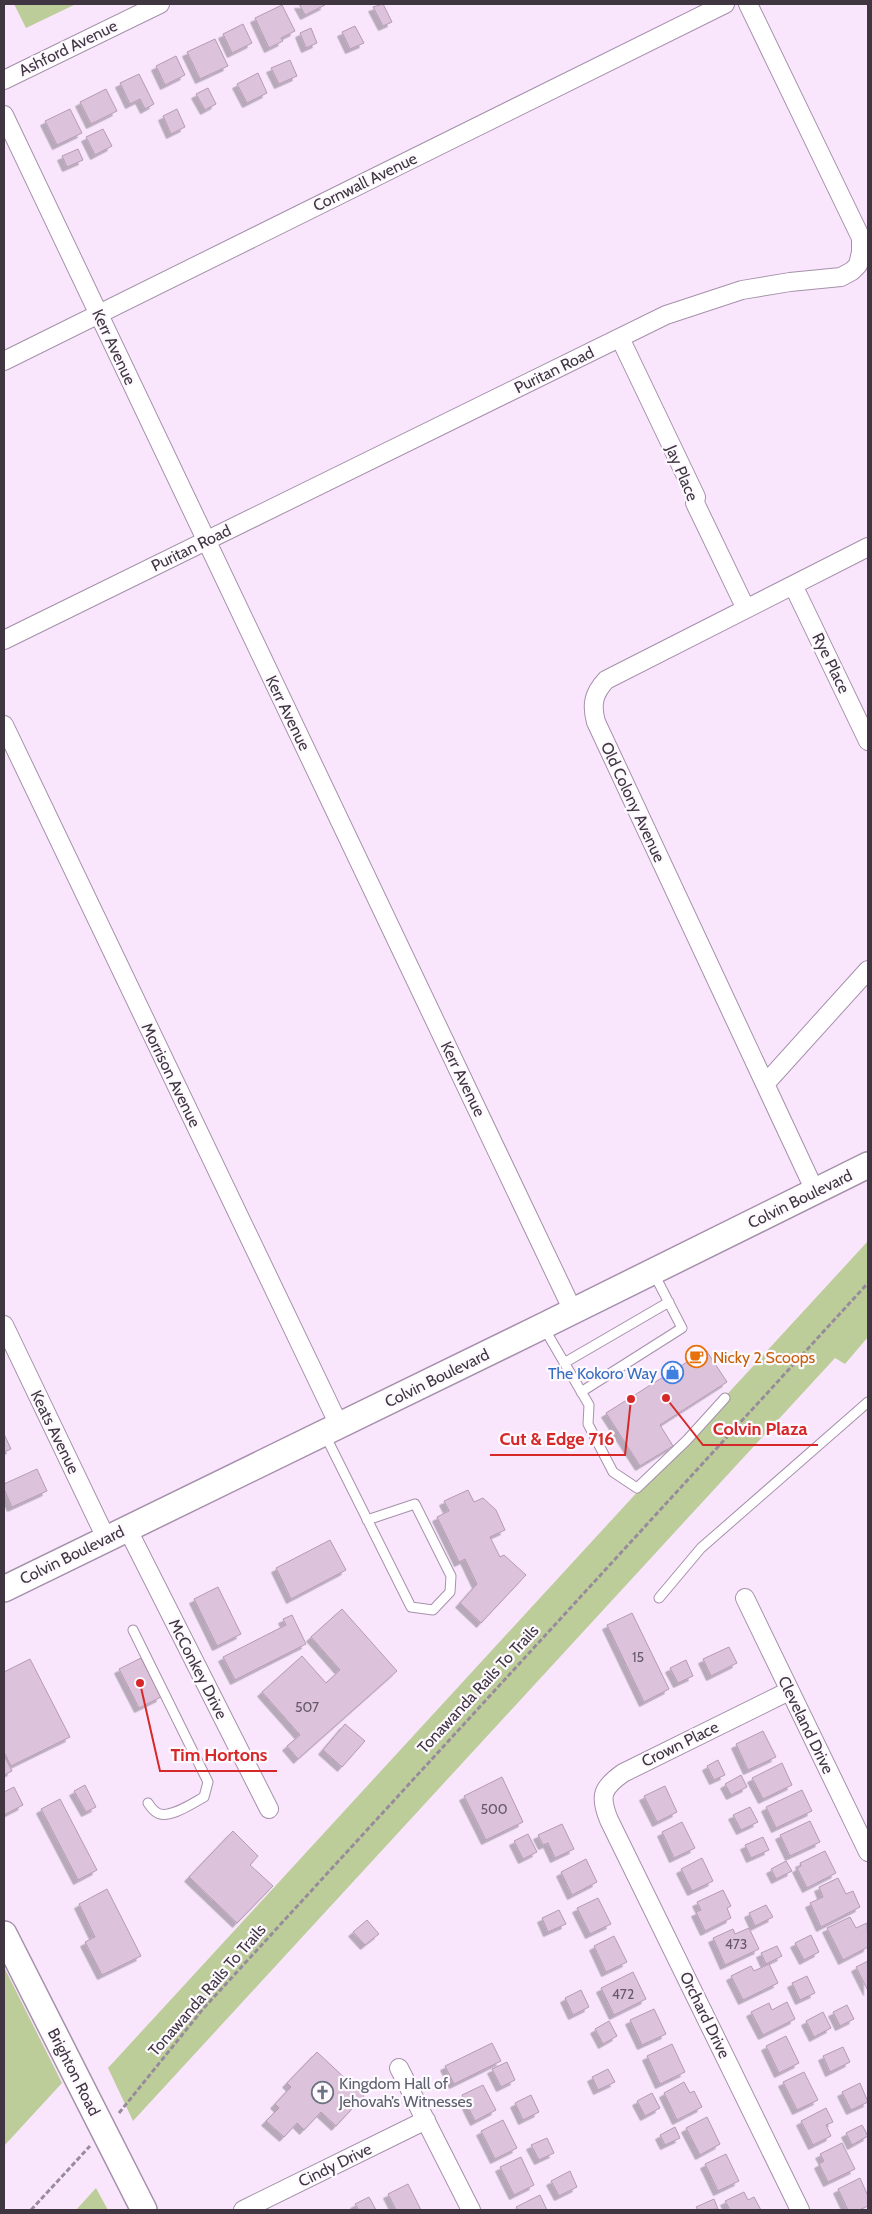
<svg xmlns="http://www.w3.org/2000/svg" width="872" height="2214" font-family="Cabin,sans-serif">
<defs>
<filter id="shadow"><feDropShadow dx="-4.5" dy="4.5" stdDeviation="0" flood-color="#0004"/></filter>
</defs>
<rect width="100%" height="100%" fill="#f9e6fd"/>
<path fill="#bccd9a" d="M14,4H76L26,28Z
M868,1241V1337L845,1364L835,1358L133,2121L108,2068Z
M4,1967L62,2083L4,2146Z
M96,2188L108,2210H76Z"/>
<path fill="#ddc2db" stroke="#b59ab3" filter="url(#shadow)" d="M299,4H325V5L305,15Z
M383,4L392,22L383,26L373,7Z
M282,5L295,31L281,38L283,41L269,48L255,18Z
M243,24L252,43L232,53L223,34Z
M355,26L364,43L350,49L342,32Z
M311,28L317,43L306,48L300,33Z
M215,39L228,66L200,79L187,52Z
M176,56L185,75L165,85L156,66Z
M290,60L297,76L279,84L271,68Z
M258,73L267,93L247,103L237,84Z
M139,74L154,104L145,109L140,99L130,104L120,83Z
M208,88L216,104L205,110L196,94Z
M106,89L117,111L91,124L80,102Z
M70,109L82,133L57,145L45,121Z
M177,109L185,127L171,134L163,116Z
M103,129L112,146L95,155L86,137Z
M78,149L83,160L67,167L62,156Z
M706,1350L727,1382L660,1425L673,1446L640,1466L606,1413Z
M4,1434L11,1449L4,1452Z
M37,1469L47,1491L12,1507L4,1489V1484Z
M468,1490L474,1502L483,1498L496,1510L505,1530L490,1537L500,1557L504,1555L526,1575L481,1623L460,1603L477,1584L465,1559L459,1562L437,1517L449,1511L444,1501Z
M330,1540L346,1570L291,1599L276,1568Z
M218,1587L241,1634L217,1646L194,1599Z
M342,1609L397,1671L298,1759L287,1746L300,1735L262,1692L302,1656L326,1683L340,1670L311,1637Z
M632,1613L669,1689L644,1702L607,1625Z
M292,1615L306,1644L235,1680L223,1657L286,1625L283,1619Z
M729,1647L737,1663L711,1676L703,1659Z
M141,1658L161,1697L139,1708L119,1669Z
M30,1659L70,1737L11,1766L4,1752V1672Z
M686,1660L693,1676L678,1683L670,1668Z
M345,1724L365,1741L342,1767L323,1750Z
M763,1731L776,1757L748,1770L736,1744Z
M4,1755L12,1771L4,1775Z
M718,1760L725,1775L714,1780L707,1766Z
M782,1763L792,1785L763,1799L752,1778Z
M741,1775L747,1787L731,1795L725,1784Z
M502,1777L523,1822L486,1840L464,1796Z
M85,1785L96,1807L86,1812L74,1791Z
M665,1786L677,1812L657,1822L644,1796Z
M14,1787L23,1805L4,1815V1792Z
M802,1790L812,1811L776,1828L766,1807Z
M60,1799L97,1870L78,1880L41,1809Z
M750,1807L758,1822L741,1830L733,1815Z
M810,1821L820,1842L790,1856L780,1835Z
M682,1822L695,1848L674,1858L662,1832Z
M562,1824L574,1849L555,1858L548,1843L543,1845L538,1835Z
M233,1831L258,1856L250,1865L273,1886L237,1923L189,1877Z
M528,1834L537,1852L523,1859L514,1841Z
M763,1837L769,1850L751,1858L745,1845Z
M825,1851L836,1873L807,1888L797,1868L801,1866L800,1863Z
M702,1858L713,1881L692,1891L681,1869Z
M586,1859L597,1882L572,1895L561,1872Z
M786,1861L792,1871L776,1879L771,1869Z
M838,1878L846,1894L853,1891L860,1907L821,1927L810,1903L823,1897L819,1887Z
M107,1889L141,1956L102,1975L85,1942L95,1937L79,1904Z
M723,1890L731,1906L727,1908L731,1918L705,1931L696,1912L701,1910L697,1902Z
M598,1898L611,1924L590,1934L577,1908Z
M766,1905L773,1917L755,1926L749,1913Z
M559,1910L566,1924L548,1932L542,1918Z
M850,1917L856,1928L867,1923L868,1947L843,1960L827,1928Z
M367,1920L379,1934L365,1945L353,1932Z
M749,1928L759,1949L725,1965L713,1938L733,1929L735,1934Z
M811,1935L819,1952L804,1960L795,1943Z
M614,1936L627,1962L606,1972L594,1946Z
M777,1946L782,1956L766,1964L761,1953Z
M868,1961V1991L856,1967Z
M769,1964L778,1983L743,2000L731,1976L751,1966L754,1971Z
M633,1972L646,1999L614,2015L601,1988Z
M807,1976L815,1993L800,2000L792,1983Z
M581,1990L589,2007L573,2015L565,1998Z
M787,2002L795,2019L763,2035L751,2012L769,2003L772,2010Z
M847,2005L854,2019L840,2026L833,2012Z
M654,2009L666,2034L642,2045L630,2020Z
M823,2012L831,2028L814,2037L806,2021Z
M609,2021L617,2036L603,2044L595,2029Z
M786,2036L799,2063L779,2073L766,2046Z
M492,2043L501,2061L454,2084L445,2066Z
M672,2044L685,2072L660,2084L647,2056Z
M843,2047L850,2062L830,2072L823,2056Z
M317,2052L364,2096L336,2126L321,2112L304,2130L297,2123L284,2137L266,2121L279,2108L275,2104L291,2087L287,2083Z
M507,2062L515,2080L501,2087L492,2069Z
M608,2069L615,2082L598,2090L592,2077Z
M804,2072L818,2100L797,2110L783,2082Z
M684,2082L690,2093L694,2091L702,2107L677,2120L664,2093Z
M860,2083L868,2102L851,2110L842,2092Z
M483,2085L496,2110L475,2121L462,2095Z
M652,2093L660,2108L645,2116L637,2101Z
M531,2095L539,2112L523,2120L515,2103Z
M826,2108L833,2122L826,2125L831,2136L813,2145L801,2121Z
M707,2117L720,2144L700,2155L686,2128Z
M503,2120L517,2148L495,2159L481,2131Z
M862,2125L868,2136L852,2145L846,2133Z
M675,2127L680,2138L665,2145L660,2135Z
M547,2138L554,2153L539,2160L531,2145Z
M842,2143L855,2169L828,2182L819,2164L824,2161L820,2154Z
M726,2154L739,2181L718,2191L705,2164Z
M521,2157L534,2185L514,2195L500,2167Z
M570,2171L577,2187L559,2196L551,2181Z
M860,2178L868,2196V2206L859,2210H848L838,2189Z
M408,2184L421,2210H396L388,2194Z
M744,2192L748,2200L754,2197L761,2210H730L725,2201Z
M540,2195L547,2210H518L516,2207Z
M369,2197L376,2210H359L355,2204Z
M714,2199L718,2209L698,2210L696,2207Z"/>
<g fill="none" stroke-linecap="round" stroke-linejoin="round">
<defs>
<path id="lane" d="M544,1328L589,1405L588,1424L613,1472L637,1488L687,1440L725,1398
M564,1363L669,1302
M581,1392L682,1328L653,1272
M325,1435C354,1492 382,1550 411,1607L433,1610L450,1592L451,1576L415,1504L367,1520
M659,1598L701,1548L868,1402
M133,1630L208,1782L204,1797C193,1803 167,1821 156,1812C153,1810 150,1806 148,1803"/>
<path id="street" d="M4,80L160,4
M4,115L573,1311
M620,338L696,497L695,503L746,609
M4,361L725,4
M793,585L868,741
M4,640L666,315L742,290L790,282L841,277L852,271L858,265L861,252V238L748,4
M4,725L339,1425
M765,1084L868,970
M815,1191L596,722C591,704 594,693 606,680L868,547
M4,1325L106,1538
M127,1528L269,1809
M745,1598L868,1852
M789,1691L623,1773C602,1788 599,1796 609,1820L800,2210
M399,2068L471,2210
M243,2210L426,2120"/>
<path id="secondary" d="M4,1589L543,1326L868,1165
M4,1934L144,2210"/>
</defs>
<use href="#lane" stroke="#a690ab" stroke-width="11"/>
<use href="#street" stroke="#a690ab" stroke-width="20"/>
<use href="#secondary" stroke="#a690ab" stroke-width="28"/>
<path stroke="#988b9b" stroke-width="3" stroke-dasharray="5 2.5" stroke-linecap="butt" d="M119,2113L203,2009L868,1283
M31,2210L90,2146"/>
<use href="#lane" stroke="#fff" stroke-width="9"/>
<use href="#street" stroke="#fff" stroke-width="18"/>
<use href="#secondary" stroke="#fff" stroke-width="25"/>
</g>
<defs>
<symbol id="cafe-ring" viewBox="-11 -11 22 22"><circle r="9.5" fill="#fef9ff" stroke="#e8710a" stroke-width="1.5"/><path d="M-5.5-4.5H6V0H3Q3 3.5 0 3.5H-2.5Q-5.5 3.5-5.5 0ZM3-3.2v2h1.7v-2ZM-6 4.5H4V6H-6Z" fill="#e8710a"/></symbol>
<symbol id="shop-ring" viewBox="-11 -11 22 22"><circle r="9.5" fill="#fef9ff" stroke="#3f7fe0" stroke-width="1.5"/><path d="M-5-2.5h2.3a2.7 3.5 0 0 1 5.4 0H5L5.5 6h-11ZM-1.5-2.5h3a1.5 2.3 0 0 0-3 0Z" fill="#3f7fe0"/></symbol>
<symbol id="church-ring" viewBox="-11 -11 22 22"><circle r="9.5" fill="#fef9ff" stroke="#6b7280" stroke-width="1.5"/><path d="M-1.2-6h2.4v3.5h3.3v2.4h-3.3V6h-2.4V-.1h-3.3v-2.4h3.3Z" fill="#6b7280"/></symbol>
</defs>
<g fill-rule="evenodd">
<use href="#cafe-ring" x="684" y="1344" width="25" height="25"/>
<use href="#shop-ring" x="660" y="1360" width="25" height="25"/>
<use href="#church-ring" x="310" y="2080" width="25" height="25"/>
</g>
<g text-anchor="middle" dominant-baseline="central" stroke-width="4.5" stroke-linejoin="round" paint-order="stroke">
<g font-size="14" fill="#665968">
<text x="638" y="1657">15</text>
<text x="307" y="1707">507</text>
<text x="494" y="1809">500</text>
<text x="736" y="1944">473</text>
<text x="623" y="1994">472</text>
</g>
<g font-size="16" fill="#3f3641" stroke="#fef9ff">
<text transform="translate(68 48) rotate(-26)">Ashford Avenue</text>
<text transform="translate(365 182) rotate(-26)">Cornwall Avenue</text>
<text transform="translate(114 347) rotate(65)">Kerr Avenue</text>
<text transform="translate(554 370) rotate(-26)">Puritan Road</text>
<text transform="translate(682 473) rotate(67)">Jay Place</text>
<text transform="translate(191 548) rotate(-26)">Puritan Road</text>
<text transform="translate(831 663) rotate(64)">Rye Place</text>
<text transform="translate(288 713) rotate(64)">Kerr Avenue</text>
<text transform="translate(633 802) rotate(65)">Old Colony Avenue</text>
<text transform="translate(171 1075) rotate(64)">Morrison Avenue</text>
<text transform="translate(463 1079) rotate(64)">Kerr Avenue</text>
<text transform="translate(800 1199) rotate(-26)">Colvin Boulevard</text>
<text transform="translate(437 1378) rotate(-26)">Colvin Boulevard</text>
<text transform="translate(55 1432) rotate(64)">Keats Avenue</text>
<text transform="translate(72 1555) rotate(-26)">Colvin Boulevard</text>
<text transform="translate(198 1669) rotate(63)">McConkey Drive</text>
<text transform="translate(478 1689) rotate(-47)">Tonawanda Rails To Trails</text>
<text transform="translate(806 1725) rotate(64)">Cleveland Drive</text>
<text transform="translate(680 1744) rotate(-26)">Crown Place</text>
<text transform="translate(207 1990) rotate(-49)">Tonawanda Rails To Trails</text>
<text transform="translate(705 2015) rotate(64)">Orchard Drive</text>
<text transform="translate(74 2072) rotate(63)">Brighton Road</text>
<text transform="translate(335 2165) rotate(-26)">Cindy Drive</text>
</g>
<g font-size="16" fill="#c56008" stroke="#fef9ff" text-anchor="start">
<text x="713" y="1357">Nicky 2 Scoops</text>
</g>
<g font-size="16" fill="#366cbe" stroke="#fef9ff" text-anchor="end">
<text x="657" y="1373">The Kokoro Way</text>
</g>
<g font-size="16" fill="#5b616d" stroke="#fef9ff" text-anchor="start">
<text x="339" y="2083">Kingdom Hall of<tspan x="339" dy="18">Jehovah’s Witnesses</tspan></text>
</g>
</g>
<path fill="none" stroke="#d62828" stroke-width="2" d="M666 1398L703 1445H818M631 1399L625 1455H490M140 1683L160 1771H277"/>
<g fill="#d62828" stroke="#fef9ff" stroke-width="2">
<circle cx="666" cy="1398" r="5"/>
<circle cx="631" cy="1399" r="5"/>
<circle cx="140" cy="1683" r="5"/>
</g>
<g font-size="18" text-anchor="middle" font-weight="bold" fill="#d62828" stroke="#fef9ff" stroke-width="4.5" stroke-linejoin="round" paint-order="stroke">
<text x="760" y="1435">Colvin Plaza</text>
<text x="557" y="1445">Cut &amp; Edge 716</text>
<text x="219" y="1761">Tim Hortons</text>
</g>
<rect width="872" height="2214" fill="none" stroke="#3f3641" stroke-width="10"/>
</svg>
